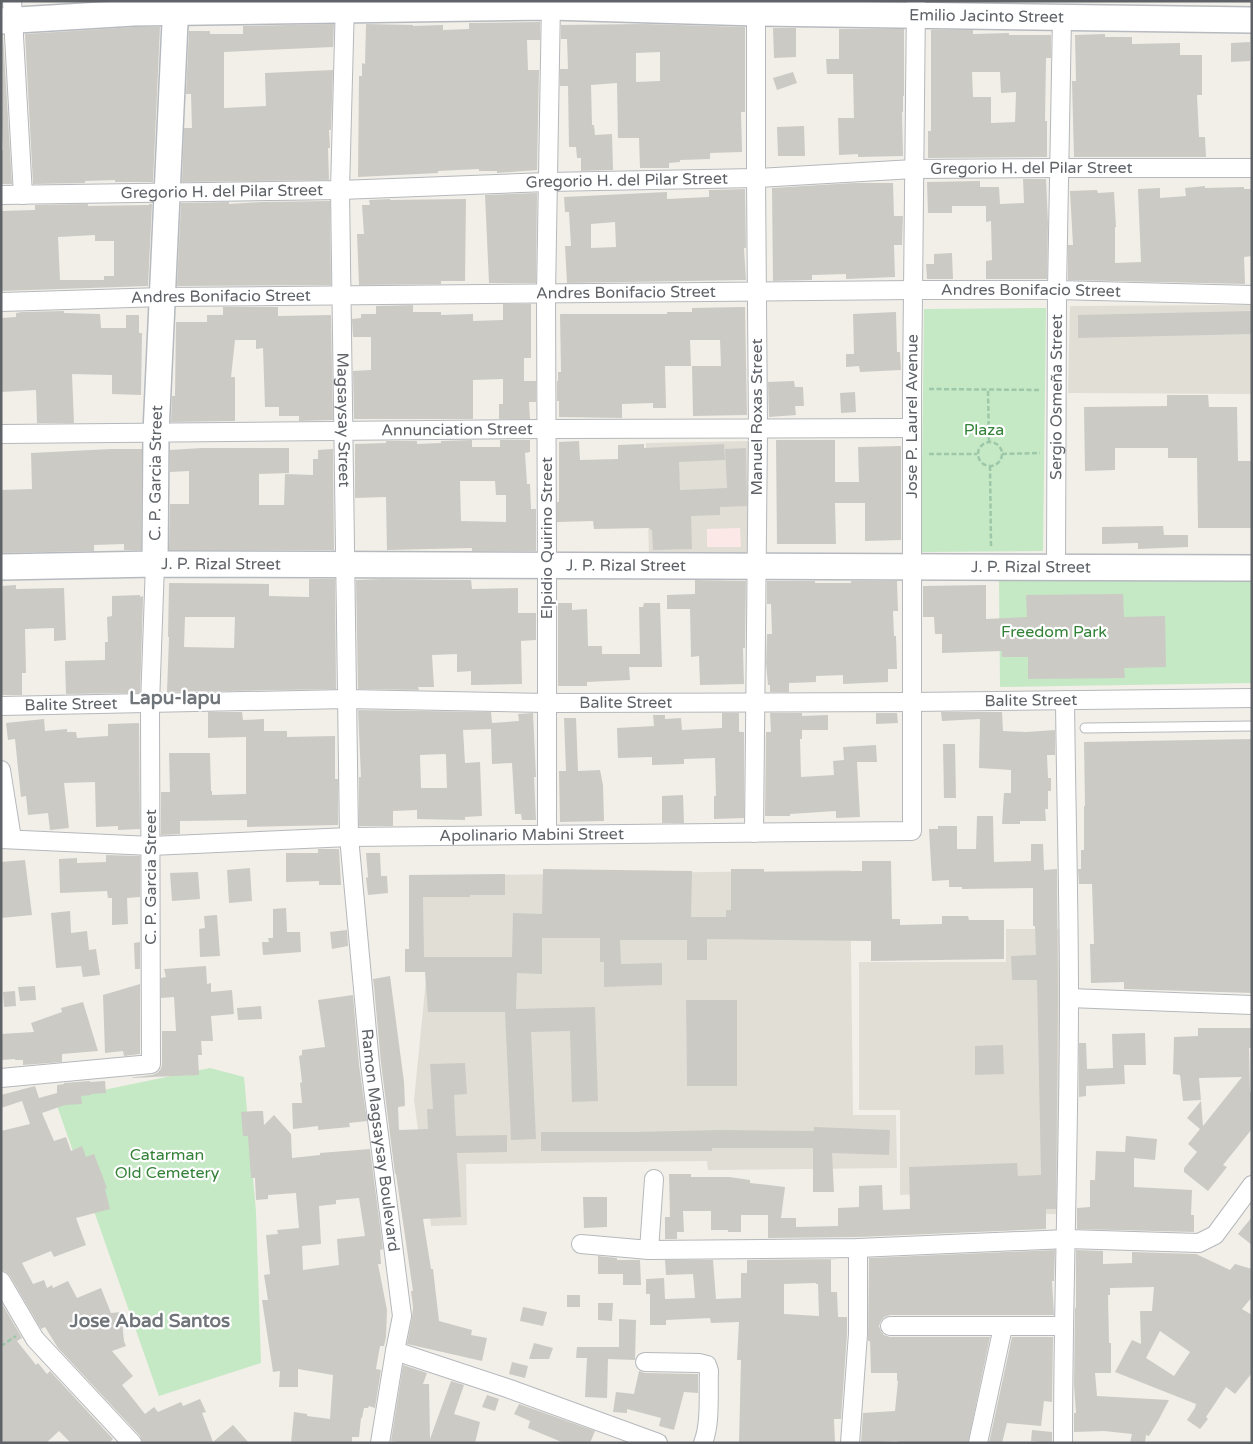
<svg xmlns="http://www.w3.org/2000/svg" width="1253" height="1444" font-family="'Varela Round',sans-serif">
<rect width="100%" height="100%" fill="#f1efe8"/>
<path fill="#e1ded6" d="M1252,305V394L1068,393L1070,306Z
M750,441L752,553L649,556L646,443Z
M850,870L853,1115H896L897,1168L708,1170L707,1161L466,1164L467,1225L431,1226L414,1100L427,970H414L413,876Z
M1006,929H1066V1214H1036L1006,1191L900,1195V1110H859V962H1006Z"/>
<path fill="#fce8e6" d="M740,528L741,547H707V529Z"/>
<path fill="#c5e8c5" d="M1046,308L1043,551L921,552L924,309Z
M1252,576V683L1000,687L999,578Z
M210,1068L244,1077L256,1212L261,1363L159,1396L55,1100Z"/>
<path fill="#cccac5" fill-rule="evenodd" d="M540,22V40H527L528,70H539L537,170L497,173V171H479V169L438,171V173L358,177L359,76H362V63L365,64L366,24L413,25V26L443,25V30L469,29V23Z
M334,24L333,47L224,52V108L266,106L265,73L333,70L331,130H329L330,148H328L329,180L182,182L184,128H192L191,94H186L189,31H210V34H243V26Z
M644,24L745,27V112H741L742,152L710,153V159L680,160V162L669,163V168H640L639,138H618L617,83L591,85L592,125H594L595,135L612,134L613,170L581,171V158H577L576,147H569L568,86H560V69H568L567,39H561V25ZM660,52V81L636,82V53Z
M135,27H160L153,182H115V180L85,181V183L33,184L25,34Z
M773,28H796V57L774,58Z
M839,29H904V96H903V112H902L903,156L858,157V154L839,155L838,118H854L853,74H827L826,59H839Z
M931,30H973V34L1009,33V35H1051V58H1046L1045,121H1047V157L928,158V131H931ZM972,72H1000L1001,93L1016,92L1015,122L991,123V97H973Z
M1105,34V37H1132V44L1180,43V55H1202V95H1197L1199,137H1205L1206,157H1074L1072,81H1076L1075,35Z
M1,35H3L12,184H1V150H3L1,108Z
M1250,42V61L1231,62V43Z
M793,72L797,83L777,90L773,78Z
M804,126L805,156H778L777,127Z
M1023,179H1046L1048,223L1047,279H986V261L992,260L991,221L986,222V206H952V213H928L927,182L980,181V187H999L1000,204L1024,203Z
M853,183H893L894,216H903L902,245H894L895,277L846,279V274L812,275V280L773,281L772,188Z
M1205,186V188L1244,187V189H1252V256L1244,257L1245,284L1068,280V245H1073L1070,191L1097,190L1098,193L1114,192L1116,227H1115V263L1141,262L1138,189L1160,188V198L1186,196L1185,188Z
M745,189L746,248H744L746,280L567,283L565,246H571L569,212H565L564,197L667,192V199L709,197V190ZM615,222L616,247L591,248V224Z
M537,193L536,283H489L485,195Z
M390,199V200L466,199L465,281H441V284L359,285L357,234H364L362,205H370L369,200Z
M330,201L331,285L177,286L181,203L229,202V204L262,202Z
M88,204V206L149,205V204H152L148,286L1,291V211L35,210V205ZM95,235V241H114V276H104V280H60L58,237Z
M952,253L953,279H927L926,264H934V254Z
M503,304H531V358H524V381H536V402H529L530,419H499V404H503V379L473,380V419H354L353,371L371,370V337H353L352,319L361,318V314H376V306L413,305V312H441V315L473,314V321L503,320Z
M223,307H278V316L331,315L333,420L299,421V416H279V407H265L263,348L256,349V340H235L231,377H235V421L171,422L172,396H175L176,322H207V315H223Z
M745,307L747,415L693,416L692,366H721L720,340H690L691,366H665L666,408H653V403L622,404V418L559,417V401H557V381H558V372H561L560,314H667V312H692V308Z
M64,311V313L100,314L101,328H126V315H139V333H142L141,395L112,394V375L72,374L74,423H37L36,390L1,392V318L16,317V313L22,312Z
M1252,311V334L1078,338V315Z
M896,312L897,352H900L901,370L860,372L859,366L846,367V354H854L853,314Z
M794,381L795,387H803L804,406H795L796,415L769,417L768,382Z
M855,392L856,412L841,413L840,393Z
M1167,395H1208L1209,407H1237L1238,461H1252V528H1198L1197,458H1168V448H1115V470L1085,471L1084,407L1167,406Z
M472,440V447H500V440H530V452L525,453L527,484H530L531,509H536V551H472V548L387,550L386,497L355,498V444L386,443V441H417V444L441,443V441ZM460,481H495L496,495H506V522L461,521Z
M776,440H835V482H859L858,447L901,446V540L865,541V503H835L836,544H777Z
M579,441L580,460L618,459V445L644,444V448L724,444L725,460L679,462L680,490L727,488L725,449L746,448L747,506L720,507V515L691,516L692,549L653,550L652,530H650V528L594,529L593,521L557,522V502H559V442Z
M202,448H289V473L259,474V505H284L285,474L313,475V459H318V450L333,449L334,550H169L170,504H189V471L170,472V450Z
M111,449H142L141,550H124V544L94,545V551L1,553V490L32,489L31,453Z
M1163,526L1164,535H1188V547L1138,549V543L1102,544V527Z
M309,579H335L336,689L167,692L169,637H168L169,583L269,584V596L309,597ZM185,617H235L234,648L184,647Z
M381,579L471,580L472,589L518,588V613H536V640L521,641L522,684L471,685V671L457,672V654L432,655L434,687H418L419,690L358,689L356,580Z
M695,580L746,581L745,648H743L744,684L700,685L699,656L691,657L690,609H667V595L695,594Z
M767,581H815V583H851V581H897L898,611H893L894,636H896L897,669H888V682L843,684V675L816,676V682L789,683V692H770V685H768L766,663L767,634H772L771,604H767Z
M16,585V589L64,588L66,640L54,641V628L25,629L26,673H22V695H2L1,586Z
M986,585V619L1027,617L1026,595L1123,594L1124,617L1165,616L1166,667L1124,668L1125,678L1028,679V657H1002V651L942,653V634H935L934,617H923V586Z
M140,595V597L143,596V600L140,693L66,694L65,661L105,660V642H108L107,617L112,616V596Z
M558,603H572V610L587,609L588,646H602V654H640L639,607H643L644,603H660L662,667H629L630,680L587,682V686H558Z
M358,710L491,712L492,723L519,721L518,714L533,713L536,777H534L536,820H522L521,814H515L512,763L492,764L491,729L463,730L465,763L480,762L482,816L465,817V820L417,819V810L393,811V826H359V777H361ZM445,754L446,755L447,788H421L420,755Z
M208,712H242L243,720L264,719V731H287V737L335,736V779H338V825L247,827V820L180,821V834L161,835V792H170L169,753H210L211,791H212V795L246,794V737L208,738Z
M941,712H1002L1003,731L1026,732L1055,730V755H1047L1048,778H1051V791H1048V809H1045L1046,821H1020V824H1002L1004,793H1011V770L979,768L980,719L942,721Z
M722,713H739V731L740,732H744V818L714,819V796H716L715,758L684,759V764L652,765V757L618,758L617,728L654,726L653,715H665V719L681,718L682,730L722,728Z
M770,713H802V716L828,715V730H802V739H800L801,777L834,775L833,761L844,760L843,747L876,745L877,762H857L860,817L836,818V811L790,814V816H765L766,732H771Z
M876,713H897L898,723L876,724Z
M564,718H576L578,771L600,770L603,785L604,821L560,822L559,771H566Z
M44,719L45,731L67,729V732H76L77,738L108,736V724L139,723L140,829L118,830V826L96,827L95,782L64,783L69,828L50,830L48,813L28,815L26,796L21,797L15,739L8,740L6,723Z
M1252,739V993L1124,989V982L1091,983L1090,944H1094L1092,884H1079L1078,869H1081V850H1084V806H1085L1084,742Z
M943,744H955L956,798H944Z
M683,795L684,823H662V796Z
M977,816H993L994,862L1031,861V844H1043L1044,870L1057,869L1058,998L1056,1209H1046V1229L858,1237L768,1238V1215H741V1232H728V1230H711V1211H683L684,1232H677V1239H665V1217H670L669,1174H691V1177H729L750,1180V1183L785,1187L781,1218H796V1227L838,1226V1208L859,1207V1186L882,1185L883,1210L910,1209L909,1167L1017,1163L1018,1176L1041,1175L1037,980H1012L1011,956L1036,955L1035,926H1033V888L962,889V887H949V880L932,881L929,829H938V826H957V849H976Z
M318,849H339L341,885H319V881L286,882V853H318Z
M366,853H380L381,876H387L388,893L368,895L366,878L368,877Z
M106,855L140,856V897L127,898L128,924L112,925V898H108L107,891L60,893L59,859L77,858V863L106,862Z
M25,860L32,915L1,918V862Z
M862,861H891L892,919H900V925L942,924V916H968L969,920H1004V959L871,961V941L707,939V960H687V940H620L621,964L662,963V985L604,987V962H600V938H542V974L517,973L516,1009L595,1007L598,1101L572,1102L570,1031L531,1032L536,1139L511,1140L505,1012H428L425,972H405V949H409V875L505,874V895H470V897H423L424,957H512L513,913L542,914L543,869L692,871L691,917H726V910H731V869H764V872L862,871Z
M250,868L252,901L229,903L227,870Z
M198,872L200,899L172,901L170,873Z
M286,908L287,932H300L301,952L263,955L262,942H269L268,938H273V909Z
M70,911L71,933L87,931L89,950L96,949L100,975L83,977L81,966L56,968L51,913Z
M217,915L220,956L200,957L199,929L205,928L204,916Z
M347,930L348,946L332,949L330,932Z
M140,942V969H135L134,943Z
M206,966L207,984L211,983V992L232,990L234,1014L211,1016L213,1041H201L202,1055H198L199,1075L127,1078L152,1075L157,1073L161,1069L162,1064V1031H176L174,997L161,998V978L166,977L164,969Z
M390,976L404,1082L405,1106L398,1107L399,1130L428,1129L427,1109H433L430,1064L465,1063L467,1094L454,1095L456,1136L507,1135V1152L457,1153L461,1217L423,1219L431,1269H433L439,1321L472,1330L471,1335L487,1338L482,1361L407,1344L412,1318L413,1307L411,1291H413L396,1174H395L381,1063L374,987L373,979Z
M140,984V1054L124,1056L123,1051L105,1053L103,995Z
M35,986L36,1000L20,1001L18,987Z
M15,991L16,1006L4,1007L3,992Z
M353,995L359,1065L367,1121L349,1123L350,1127L318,1130V1126L293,1129L292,1103H302L300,1083L302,1082L299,1056L302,1055V1050L325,1047L318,1000Z
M686,1000H737V1086H687Z
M83,1002L98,1051L62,1054V1062L23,1065V1060H15V1059L1,1060V1034L34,1032L31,1023L62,1012L61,1008Z
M261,1006L262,1019L238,1020L237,1008Z
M1198,1028H1252V1048H1249L1250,1092L1252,1093V1129L1223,1165L1227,1167L1208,1191L1184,1172V1168L1197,1152L1188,1144L1200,1129L1187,1118L1201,1101L1203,1126L1242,1077L1199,1078L1201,1100L1183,1101L1180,1075L1173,1074L1174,1037L1198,1036Z
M1145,1033L1146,1065H1124L1125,1084L1086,1086V1096L1079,1097V1043H1086L1087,1069L1113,1068L1112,1034Z
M1003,1045L1004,1074L975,1075V1046Z
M90,1081V1082L105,1081L106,1093L91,1094V1095L81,1096L82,1104L65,1105L42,1113L54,1141L66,1137L71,1151L82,1146L86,1157L94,1154L107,1188L105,1189L110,1209L76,1218L86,1245L54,1257L51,1251L22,1263L33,1284L44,1280L47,1288L52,1285L53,1288L68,1281L77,1298L101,1288L111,1313L121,1312L124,1341L126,1346L112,1351L133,1376L122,1385L145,1414L154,1407L158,1412L181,1402L183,1406L200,1399L206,1412L202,1413L213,1442L233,1425L249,1443H142L140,1436L58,1348L45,1327L41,1329L10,1276L6,1272L1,1270V1131L30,1124L22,1101L1,1108V1095L35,1086L39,1098L57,1093V1085L64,1084V1083Z
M255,1111H263L264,1125L274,1115L291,1134L292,1158L320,1155V1153L370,1149L383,1249L380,1250L381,1264H378L387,1310L386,1337L384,1346H380L376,1369L381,1370L375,1408L369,1406L368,1408H364L362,1418H361L359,1437H352V1443H291L294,1412L307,1414V1416L330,1419L333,1375L298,1369V1387H279L280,1371L273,1372L262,1300H268L264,1275L270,1274L266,1235L278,1234L277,1230L299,1228L296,1193L268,1195V1199L256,1200L255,1178H251L248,1136H243L241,1112ZM359,1198L365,1236L337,1239L339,1265L303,1270L302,1246L321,1244L319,1206L336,1204V1200Z
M814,1127L890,1130L889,1155L832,1153L834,1192H813V1148H712V1151H541V1132H634L721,1130L814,1131Z
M1126,1136L1157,1139L1155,1160L1134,1158V1187L1192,1190L1191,1215H1194V1232L1077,1229V1208L1090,1207V1180H1095L1096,1151L1125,1152Z
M583,1197H607V1227L584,1228Z
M1252,1217V1245L1238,1234Z
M1055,1250L1054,1281H1052L1054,1315H890L884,1317L881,1321L879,1326L881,1331L884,1335L890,1337H990L968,1443H897L898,1441L861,1443L863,1413L895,1411L898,1381H897V1373H871L870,1341H868L869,1258Z
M1076,1250L1103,1251V1264L1132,1263V1252L1196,1254L1230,1270L1235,1264L1252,1269V1297L1242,1309L1252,1315V1373L1235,1394L1226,1387L1206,1417L1208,1419L1200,1429L1187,1420L1195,1408L1196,1404L1115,1372L1132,1340L1141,1344L1140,1311H1152L1154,1287L1110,1288V1295H1108L1109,1343H1111V1373H1095L1097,1396L1169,1400L1158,1421L1149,1436L1146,1435L1145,1443H1130L1132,1434L1104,1431L1074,1432V1413H1076L1074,1385L1075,1308H1076ZM1160,1331L1190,1352L1174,1376L1146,1358Z
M598,1256L617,1258V1260H640L641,1285H623V1274H598Z
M831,1259V1292H837L838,1317H847V1334L841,1419H834L835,1443H739L741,1360H737L739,1322L711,1323L710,1318L666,1320V1325H650V1294H646V1279L664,1278L665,1299L695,1298L693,1274L666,1275L665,1260H713L716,1299L741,1298V1273H747V1260L836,1259ZM816,1283V1284H818L819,1316L784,1314V1284Z
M567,1295H580V1307H567Z
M1,1302L22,1338L17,1341L36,1365L38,1363L47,1374L50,1371L113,1439L109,1443H71L59,1431L46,1443H1Z
M598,1303H613L612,1321L598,1320Z
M523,1307L547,1312L543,1326L520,1321Z
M619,1319L636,1320L635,1360L608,1359L607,1398L585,1397L587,1358H576L577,1347H619Z
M1012,1337H1053L1052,1402L1044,1401L1041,1426L1007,1423L1002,1443H989Z
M534,1343L553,1348L549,1359H529Z
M512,1362L528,1366L525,1378L509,1374Z
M403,1365L427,1373L423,1384H429L430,1439L451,1381L464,1385L454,1414L480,1422L475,1443H403L391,1441Z
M639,1371L645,1373L698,1374V1393L684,1392L674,1430L659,1426L661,1418L627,1409V1413L613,1412L616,1392L634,1394Z
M487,1395L499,1399L495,1411L482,1407Z
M519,1404L595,1431L590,1443H564L528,1428L530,1421L514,1414Z
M1032,1430L1052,1432V1443L1031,1441Z"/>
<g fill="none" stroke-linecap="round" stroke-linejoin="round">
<defs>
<path id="lane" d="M1085,728L1252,726"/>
<g id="street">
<path d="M12,1L23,195"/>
<path id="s1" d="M345,1L340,190L349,837L370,1064L402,1316L395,1351L380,1443"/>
<path id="s2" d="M1,195L340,190L547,182L756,178L914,169L1059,168H1252"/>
<path id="s3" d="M1,302L163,297L913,290H1057L1252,295"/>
<path id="s4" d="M1,434L547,429L912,428"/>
<path id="s5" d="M1056,567L1057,290L1062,17"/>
<path id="s6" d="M1,706L347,699L548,703L912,702L1252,698"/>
<path d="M1,770L12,839"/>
<path d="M754,833L758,429L756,178V3"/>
<path d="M547,835V566L546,294L551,1"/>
<path id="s7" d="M1,839L151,846L349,837L912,831V389L916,1"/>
<path d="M1069,998L1252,1005"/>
<path d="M1,1078L151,1064L150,704L155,564"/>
<path d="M581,1244L649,1250L858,1248L1067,1239L1199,1243L1215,1235L1252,1185"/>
<path d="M649,1250L654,1179"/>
<path d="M1,1281L35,1339L132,1443"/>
<path d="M890,1326H1063"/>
<path d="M395,1351L507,1388L658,1443"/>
<path d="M645,1362L699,1363L707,1365L709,1371C708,1393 711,1423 703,1443"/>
<path d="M850,1443L858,1334V1248"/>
<path d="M978,1443L1003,1327"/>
<path d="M1063,1443C1063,1294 1069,1146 1069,998C1069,899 1066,799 1065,700"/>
</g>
<g id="secondary">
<path id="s8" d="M1,21L134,13L551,7L756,13L1252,20"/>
<path id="s9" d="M155,564L156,433L176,1"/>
<path id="s10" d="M1,567L155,564L1252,568"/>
</g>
</defs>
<use href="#lane" stroke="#b5b8bc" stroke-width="11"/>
<use href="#street" stroke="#b5b8bc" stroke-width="20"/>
<use href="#secondary" stroke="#b6babf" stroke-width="28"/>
<path stroke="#9cc7a9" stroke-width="2.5" stroke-dasharray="5 2.5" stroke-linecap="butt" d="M929,389L1041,390
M988,391L989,442
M978 454a12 12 0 1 1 24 0a12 12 0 1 1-24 0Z
M929,454H977
M1002,454L1040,453
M990,466L991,548
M1,1346L16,1336"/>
<use href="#lane" stroke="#fff" stroke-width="9"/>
<use href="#street" stroke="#fff" stroke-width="18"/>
<use href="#secondary" stroke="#fff" stroke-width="25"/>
</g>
<g text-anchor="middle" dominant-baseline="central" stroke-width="4.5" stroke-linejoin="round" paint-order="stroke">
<g font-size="16" fill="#5f6368" stroke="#fff">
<text stroke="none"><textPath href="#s8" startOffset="986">Emilio Jacinto Street</textPath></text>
<text stroke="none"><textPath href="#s2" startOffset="1031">Gregorio H. del Pilar Street</textPath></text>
<text stroke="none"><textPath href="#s2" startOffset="626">Gregorio H. del Pilar Street</textPath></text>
<text stroke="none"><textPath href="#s2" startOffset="221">Gregorio H. del Pilar Street</textPath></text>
<text stroke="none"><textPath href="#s3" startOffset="1030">Andres Bonifacio Street</textPath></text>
<text stroke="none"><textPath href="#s3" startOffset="625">Andres Bonifacio Street</textPath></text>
<text stroke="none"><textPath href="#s3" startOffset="220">Andres Bonifacio Street</textPath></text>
<text stroke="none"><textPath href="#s5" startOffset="170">Sergio Osmeña Street</textPath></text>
<text stroke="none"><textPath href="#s7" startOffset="1326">Jose P. Laurel Avenue</textPath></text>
<text transform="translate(757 417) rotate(-90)">Manuel Roxas Street</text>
<text stroke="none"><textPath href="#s1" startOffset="419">Magsaysay Street</textPath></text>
<text stroke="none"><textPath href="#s4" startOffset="456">Annunciation Street</textPath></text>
<text stroke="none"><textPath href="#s9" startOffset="91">C. P. Garcia Street</textPath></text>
<text transform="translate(547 538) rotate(-90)">Elpidio Quirino Street</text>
<text stroke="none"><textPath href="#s10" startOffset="220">J. P. Rizal Street</textPath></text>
<text stroke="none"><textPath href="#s10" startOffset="625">J. P. Rizal Street</textPath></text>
<text stroke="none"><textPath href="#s10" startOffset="1030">J. P. Rizal Street</textPath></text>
<text stroke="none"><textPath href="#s6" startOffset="1030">Balite Street</textPath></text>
<text stroke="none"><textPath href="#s6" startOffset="625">Balite Street</textPath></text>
<text stroke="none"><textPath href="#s6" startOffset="70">Balite Street</textPath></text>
<text stroke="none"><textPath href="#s7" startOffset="531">Apolinario Mabini Street</textPath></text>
<text transform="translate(151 877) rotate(-90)">C. P. Garcia Street</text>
<text stroke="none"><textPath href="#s1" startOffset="1141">Ramon Magsaysay Boulevard</textPath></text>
</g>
<g font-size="16" fill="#348238" stroke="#fff">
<text x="984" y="430">Plaza</text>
<text x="1054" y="632">Freedom Park</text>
<text x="167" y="1155">Catarman<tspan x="167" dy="18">Old Cemetery</tspan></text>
</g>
<g font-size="19" font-weight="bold" fill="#70757a" stroke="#fff">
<text x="175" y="698">Lapu-lapu</text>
<text x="150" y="1321">Jose Abad Santos</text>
</g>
</g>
<rect width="1253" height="1444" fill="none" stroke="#5f6368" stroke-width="5"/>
</svg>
